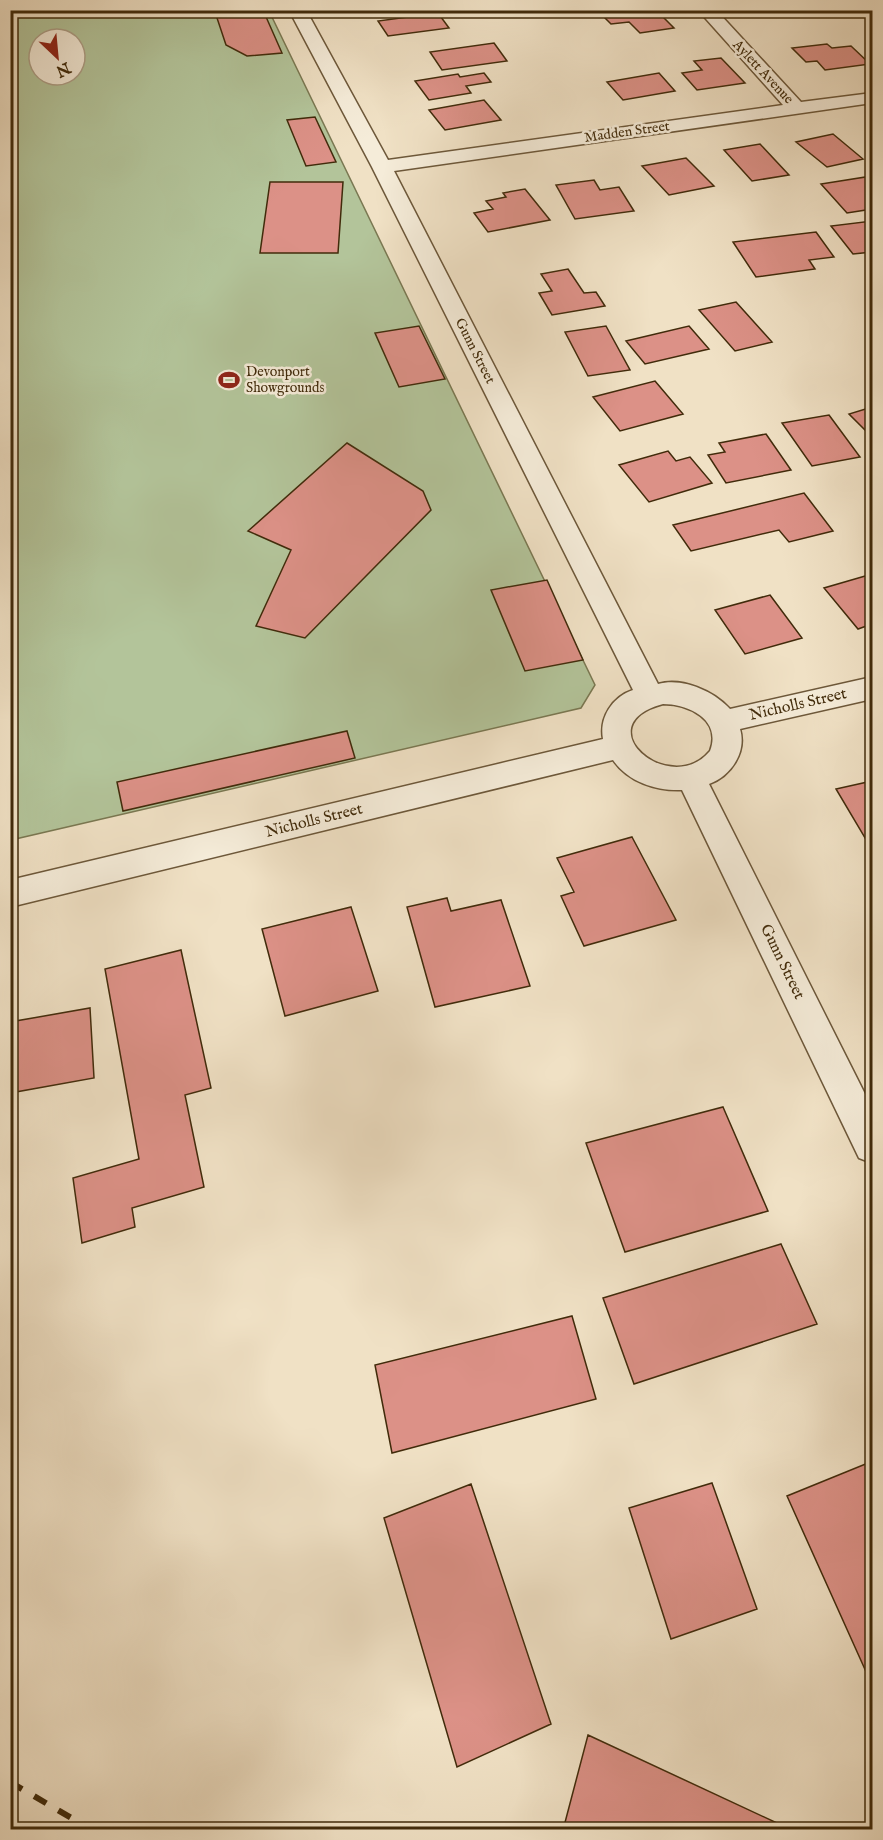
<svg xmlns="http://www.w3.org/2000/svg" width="883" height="1840" font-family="'IM FELL English',serif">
<rect width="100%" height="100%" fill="#f0e1c5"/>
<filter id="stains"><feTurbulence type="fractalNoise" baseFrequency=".00333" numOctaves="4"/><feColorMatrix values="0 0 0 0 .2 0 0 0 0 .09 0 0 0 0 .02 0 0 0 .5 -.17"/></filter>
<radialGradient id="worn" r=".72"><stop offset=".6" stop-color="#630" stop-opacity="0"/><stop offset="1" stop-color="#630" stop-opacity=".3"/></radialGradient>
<path fill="#b3c49a" stroke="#7a7852" stroke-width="1.5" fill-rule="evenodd" d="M10,11H269L595,685L581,708L11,840ZM39,39H75V75H39Z"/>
<path fill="#dc9187" stroke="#412b0b" stroke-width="1.5" d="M263,10L282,53L247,56L226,45L216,15Z
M639,10H656L674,28L640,33L629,22L611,24L603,16Z
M764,10H804L769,15Z
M438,13L449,28L388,36L378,21Z
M494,43L507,61L442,70L430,52Z
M827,44L832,48L851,46L870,64L825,70L817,61L806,62L792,48Z
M721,58L745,83L697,90L682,73L702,70L694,61Z
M484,73L491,82L466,86L471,93L429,100L415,81L458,74L460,77Z
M659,73L675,91L623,100L607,82Z
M484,100L501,120L445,130L429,110Z
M315,117L336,162L306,166L287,120Z
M833,134L863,159L827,167L796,142Z
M760,144L789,175L752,181L724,150Z
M686,158L714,186L669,195L642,166Z
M872,176V209L847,213L821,184Z
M594,180L600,190L619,187L634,211L575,219L556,185Z
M270,182H343L338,253H260Z
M525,189L550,220L488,232L474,213L493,209L486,201L506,197L503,193Z
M872,221V252L853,254L831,226Z
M816,232L834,257L809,260L815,269L756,277L733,242Z
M568,269L584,293L596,292L605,306L552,315L539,293L552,291L541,274Z
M736,302L772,342L735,351L699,310Z
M419,326L445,379L399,387L375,333Z
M606,326L630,370L588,376L565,332Z
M689,326L709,349L645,364L626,341Z
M655,381L683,414L620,431L593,397Z
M872,407V437L849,414Z
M829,415L860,457L812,466L782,423Z
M766,434L791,470L726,483L708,455L725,452L719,443Z
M347,443L423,491L431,510L305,638L256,626L291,550L248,531Z
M668,451L676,461L690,457L712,483L649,502L619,465Z
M804,493L833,531L789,542L779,530L691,551L673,525Z
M872,574V624L858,629L824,588Z
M547,580L583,660L525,671L491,590Z
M770,595L802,638L745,654L715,610Z
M347,731L355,758L123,811L117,782Z
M872,781V842L868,843L836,789Z
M632,837L676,920L584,946L561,896L574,892L557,858Z
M447,898L451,911L501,900L530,986L435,1007L407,907Z
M351,907L378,991L285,1016L262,929Z
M181,950L211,1088L185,1095L204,1187L132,1208L135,1227L82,1243L73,1178L139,1159L105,969Z
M90,1008L94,1078L10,1093V1022Z
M723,1107L768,1211L625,1252L586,1143Z
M781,1244L817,1324L634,1384L603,1298Z
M572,1316L596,1399L392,1453L375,1365Z
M868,1463L872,1473V1685L787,1496Z
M712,1483L757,1609L671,1639L629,1508Z
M471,1484L551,1724L457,1767L384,1518Z
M588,1735L792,1830H563Z"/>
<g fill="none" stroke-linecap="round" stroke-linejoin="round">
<defs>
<path id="minor" d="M289,10H306L388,160L783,105L698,10H716L801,102L872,93V103L394,171L658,684C682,677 714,691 730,709L872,677V699L740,729C747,752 731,776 709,784L872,1108V1163L859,1158L682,790C656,791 628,782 613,760L10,907V880L603,739C599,718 612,697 633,690L372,167ZM663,704C689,704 722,720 710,751C670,799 584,725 663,704Z"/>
</defs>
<use href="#minor" stroke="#6d583a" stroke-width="3"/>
<use href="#minor" fill="#f5ecd9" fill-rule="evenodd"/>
<path stroke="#412b0b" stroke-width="6" stroke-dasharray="14 14" stroke-linecap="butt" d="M10,1782L92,1830"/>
</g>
<defs>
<symbol id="stadium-bare" viewBox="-9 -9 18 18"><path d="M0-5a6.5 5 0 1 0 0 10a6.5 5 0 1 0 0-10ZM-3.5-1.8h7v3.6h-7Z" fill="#8f2418" stroke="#f5ecd9" stroke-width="2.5" paint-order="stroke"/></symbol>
</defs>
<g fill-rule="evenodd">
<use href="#stadium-bare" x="214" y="365" width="30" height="30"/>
</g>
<g text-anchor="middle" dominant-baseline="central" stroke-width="5" stroke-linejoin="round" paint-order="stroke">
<g font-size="14" fill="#412b0b" stroke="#f5ecd9">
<text transform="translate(763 72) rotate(47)">Aylett Avenue</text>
<text transform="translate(627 132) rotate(-8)">Madden Street</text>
<text transform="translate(475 351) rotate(63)">Gunn Street</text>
</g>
<g font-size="14" fill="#412b0b" stroke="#f5ecd9" text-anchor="start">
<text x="246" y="372">Devonport<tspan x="246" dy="16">Showgrounds</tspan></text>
</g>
<g font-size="16" fill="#412b0b" stroke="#f5ecd9">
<text transform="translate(798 705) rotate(-13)">Nicholls Street</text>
<text transform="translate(314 821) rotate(-14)">Nicholls Street</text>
<text transform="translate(782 962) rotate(64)">Gunn Street</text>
</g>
</g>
<rect width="883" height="1840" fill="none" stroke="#f0e1c5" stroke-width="36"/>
<rect x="12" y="12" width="859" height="1816" fill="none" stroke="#412b0b" stroke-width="3"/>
<rect x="18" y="18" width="847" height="1804" fill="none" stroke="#412b0b" stroke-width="1.5"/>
<g transform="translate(57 57) rotate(154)"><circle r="28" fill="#f5ecd9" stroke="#ad9f87" stroke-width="1.5"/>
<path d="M0-4.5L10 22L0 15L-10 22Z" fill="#8f2418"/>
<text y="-9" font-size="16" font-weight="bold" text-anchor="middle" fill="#412b0b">N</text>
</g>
<rect width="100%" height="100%" filter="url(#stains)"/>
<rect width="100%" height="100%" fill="url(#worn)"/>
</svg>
